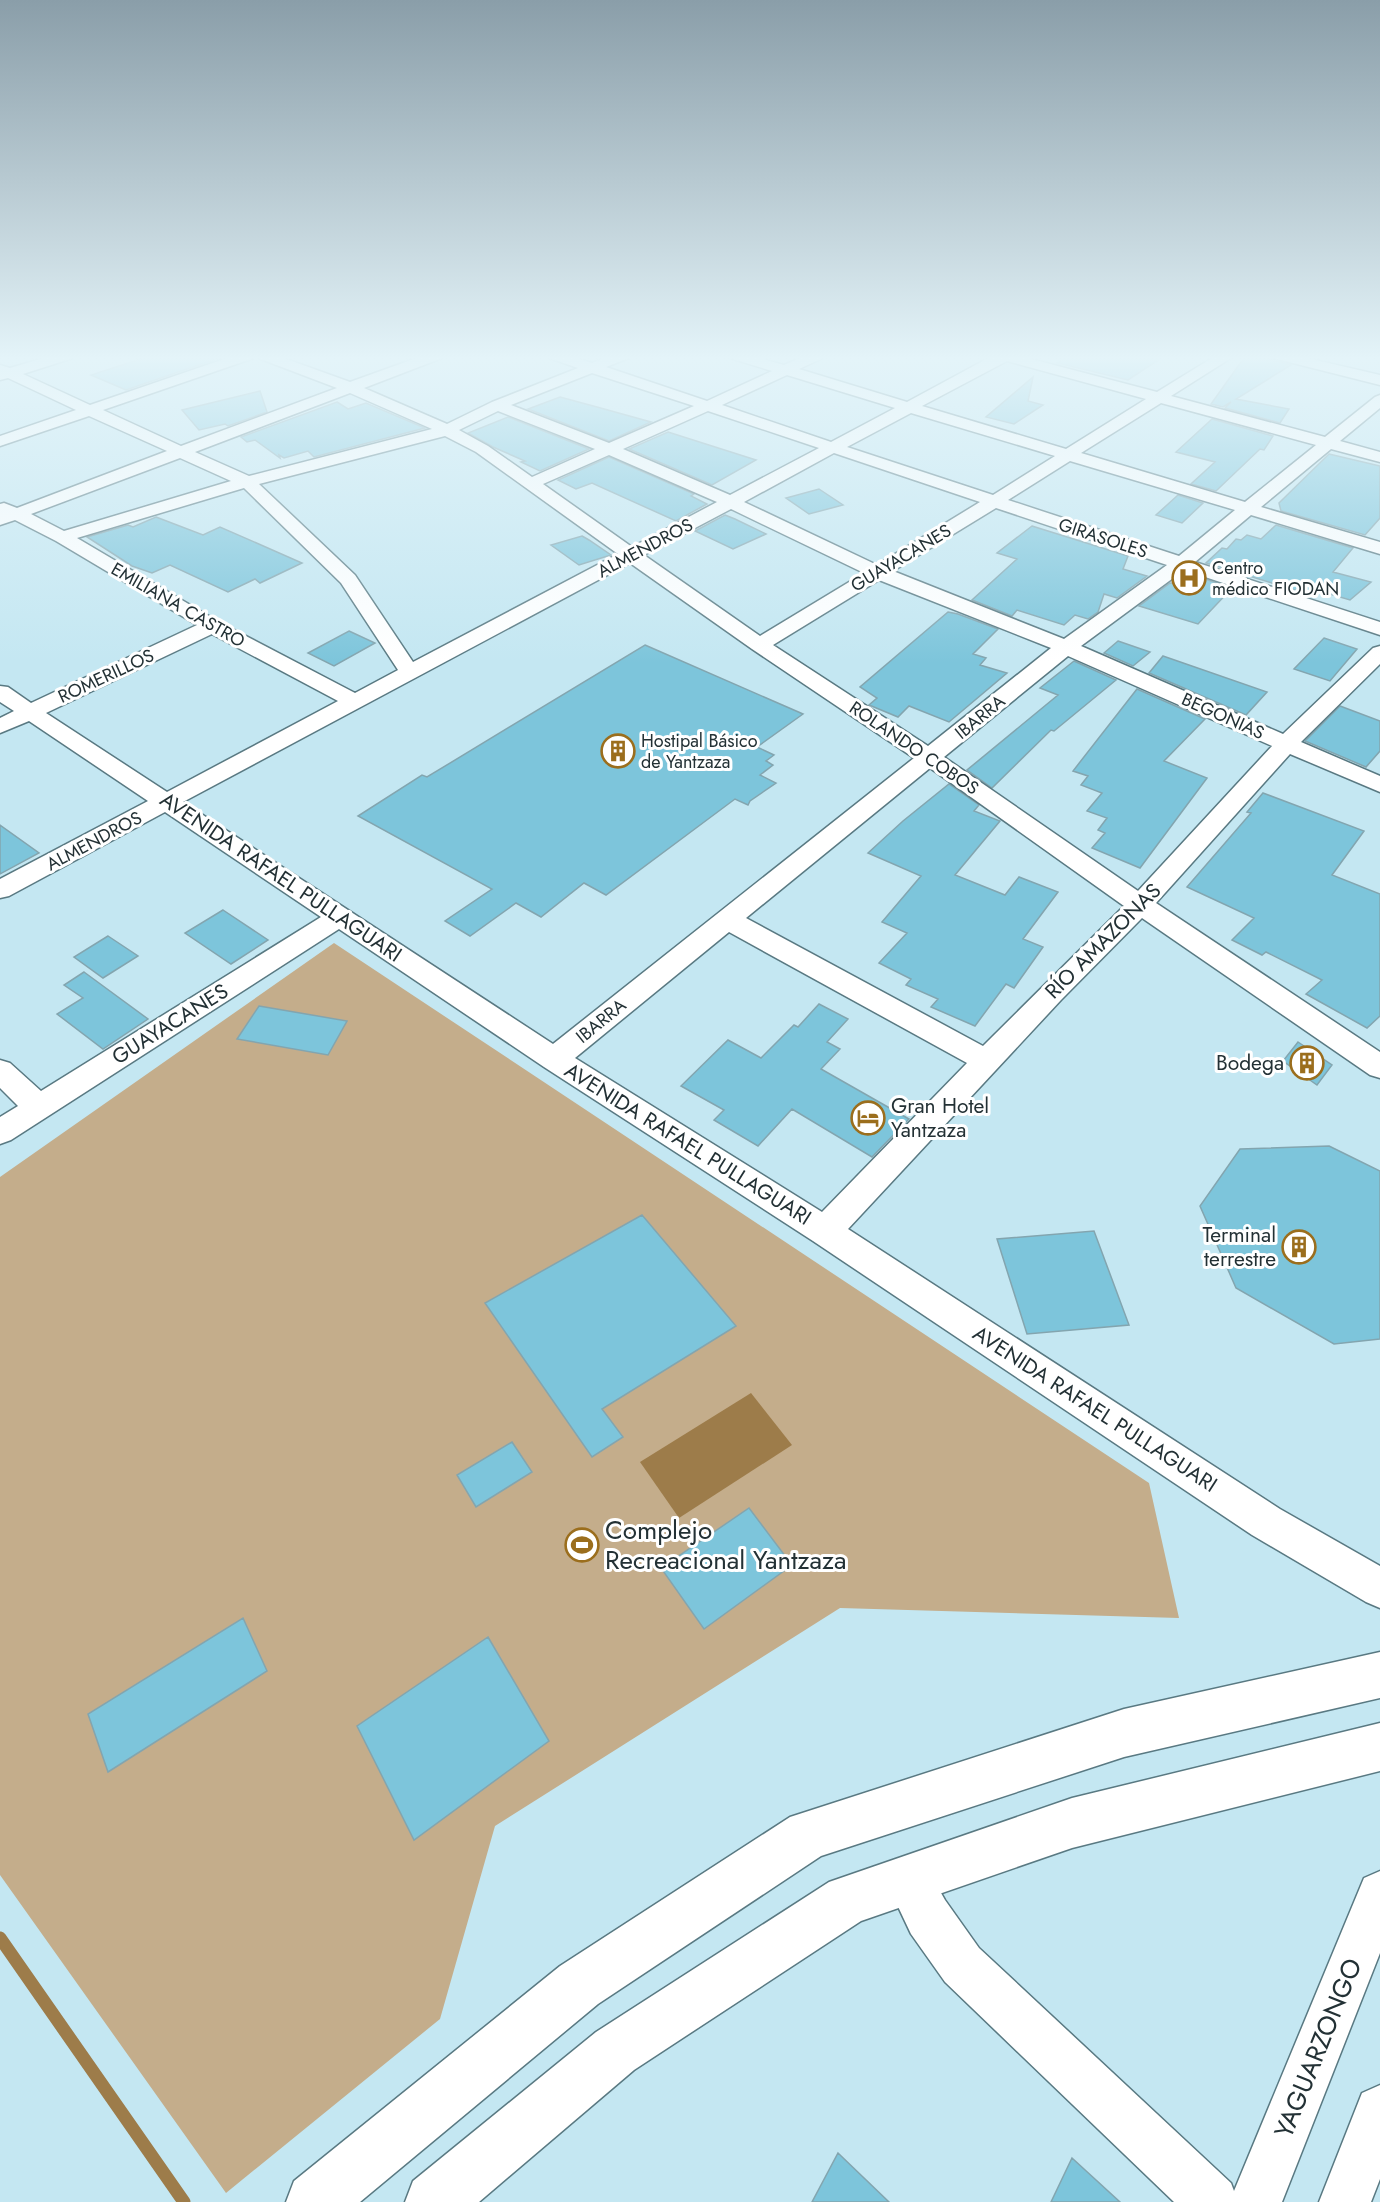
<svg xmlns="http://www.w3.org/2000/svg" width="1380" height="2202" font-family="Jost,sans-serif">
<rect width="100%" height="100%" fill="#c4e7f2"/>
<path fill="#c4ad8b" d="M334,943L1149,1483L1179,1618L840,1608L495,1826L440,2019L226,2193L0,1875V1177Z"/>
<path fill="#9d7c4a" d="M751,1393L792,1445L679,1518L640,1462Z"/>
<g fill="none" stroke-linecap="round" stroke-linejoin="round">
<path stroke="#9d7c4a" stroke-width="13" d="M0,1938L184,2202"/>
</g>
<path fill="#7dc5db" stroke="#83a5af" stroke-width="1.5" d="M153,355H221L222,357L126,390L91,375Z
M1061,355H1166L1128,380L1057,363L1060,362Z
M1246,355H1262L1272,360L1291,365L1236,399L1289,409L1280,423L1225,408L1231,402L1223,407L1211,404Z
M1033,377L1028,401L1043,405L1014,424L986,417Z
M260,391L267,412L228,426L225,424L199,430L182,410Z
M560,397L597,407L651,422L609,441L528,409Z
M337,402L348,409L366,403L425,428L314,457L308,451L284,458L279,455L280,458L255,440L247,442L241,437Z
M508,417L589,449L540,471L521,462L525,461L493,447L468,433Z
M1212,419L1273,436L1264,450L1260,449L1216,491L1191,484L1215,462L1176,452Z
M668,432L756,460L712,485L629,449Z
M1329,454L1380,466V518L1365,535L1281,511L1279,503Z
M609,457L694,494L691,496L707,504L676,521L592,483L576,489L558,480Z
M819,489L843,505L809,514L786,498Z
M1178,495L1203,503L1182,523L1156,515Z
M725,515L735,519L766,534L733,549L695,531Z
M156,517L203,535L220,527L302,563L260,583L255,579L228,592L170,565L152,573L132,566L87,537L128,525L133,527Z
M1276,525L1353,548L1333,572L1371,582L1350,600L1313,589L1308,594L1206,563L1222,548L1227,549L1236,539L1241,540L1247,535L1261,539Z
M1032,526L1128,556L1123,569L1147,576L1117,598L1104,594L1098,612L1088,619L1075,615L1064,625L1017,610L1012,616L972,600L1017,559L997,553Z
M582,536L589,540L611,555L579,565L551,545Z
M1190,574L1232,588L1198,624L1139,606L1170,583L1181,584Z
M948,612L958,614L998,629L973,654L986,658L980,665L1007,673L949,722L909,706L898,717L869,705L877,698L860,687Z
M349,631L375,643L334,666L308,653Z
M1324,638L1357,649L1330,681L1294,669Z
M1118,641L1150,652L1133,666L1104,653Z
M645,645L803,714L757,747L774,755L766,761L773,765L760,775L776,783L750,801L748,805L735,799L606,895L584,883L541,917L516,903L470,936L445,921L492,889L358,816L422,775L427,777Z
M1163,656L1267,692L1246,715L1149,673Z
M1074,661L1116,680L1054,731L1051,730L992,788L967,770L1058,695L1040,688Z
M1137,689L1205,719L1164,761L1207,778L1140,868L1092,848L1105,833L1098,830L1107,818L1087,811L1102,793L1081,785L1088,776L1073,771Z
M1340,706L1380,721V751L1366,767L1305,741Z
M949,784L979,805L974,811L1000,821L955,875L1005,895L1019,877L1058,892L1023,939L1043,947L1014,988L1006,984L975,1026L931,1007L938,999L906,985L911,979L879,963L907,933L882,922L921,876L868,853L903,821Z
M1263,793L1364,831L1332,875L1380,894V1016L1367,1028L1306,994L1322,980L1266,952L1262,955L1232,940L1254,918L1187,887L1251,813L1247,812Z
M0,825L39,853L0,874Z
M223,910L268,940L231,964L185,933Z
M108,936L138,956L103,978L74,957Z
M84,972L148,1019L103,1049L57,1014L83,998L64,985Z
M819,1004L848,1019L827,1042L840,1049L821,1069L909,1119L872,1157L792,1109L758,1146L714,1120L724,1110L681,1086L728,1040L761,1058L794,1025L798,1027Z
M259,1006L347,1021L328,1055L237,1039Z
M1298,1042L1332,1065L1317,1085L1283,1061Z
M1329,1146L1380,1171V1339L1334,1344L1236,1288L1200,1206L1240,1149Z
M642,1215L736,1326L602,1409L623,1437L592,1457L485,1303Z
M1094,1231L1129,1325L1027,1334L997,1239Z
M512,1442L532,1472L476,1507L457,1475Z
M749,1508L792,1565L704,1629L661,1568Z
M243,1618L267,1671L108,1772L88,1714Z
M488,1637L549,1741L414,1840L357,1726Z
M838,2153L889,2202H812Z
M1072,2158L1120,2202H1051Z"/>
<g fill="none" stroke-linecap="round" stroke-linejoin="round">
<defs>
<path id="minor" d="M54,355H75L73,358L23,374L90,405L236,355H275L350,382L425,355H444L442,358L364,388L447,424L492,402L578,368L549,358L547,355H567L592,363L612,355H631L629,358L606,367L707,401L772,371L730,358L728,355H749L784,365L807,355H825L823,358L799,369L907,402L994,355H1016L1157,392L1217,355H1233L1231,358L1171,396L1325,437L1375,397L1380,395V408L1340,441L1380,452V462L1331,449L1261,507L1380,542V554L1251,515L1195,562L1380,622V635L1184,570L1081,646L1283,734L1373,648L1380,646V664L1301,742L1380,776V792L1290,754L1156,903L1380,1052V1078L1370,1075L1142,918L1061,1000L848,1229L1280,1509L1380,1566V1608L1366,1602L1252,1535L813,1241L544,1067L339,929L11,1140L0,1144V1117L18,1106L0,1088V1060L10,1063L41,1091L321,917L165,812L9,896L0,898V879L148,801L29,721L0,733V718L14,711L0,702V686L8,687L31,703L197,625L56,541L15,520L0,525V504L4,503L17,508L167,451L89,416L0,446V436L76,410L8,378L0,380V365L10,368ZM256,355L258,358L337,388L181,446L103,410L254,358ZM1007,361L1146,399L1066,449L922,406ZM592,373L694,406L609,443L511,405ZM787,375L895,408L831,442L722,405ZM350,393L432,429L249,476L195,452ZM1161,403L1316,445L1245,502L1081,453ZM498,411L595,449L532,477L488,446L459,430ZM708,411L819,448L730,495L623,449ZM911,413L1055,456L993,495L847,447ZM445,436L476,452L618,554L413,662L355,575L259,484ZM834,453L980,502L877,565L744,502ZM609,455L717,502L632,547L543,484ZM180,458L231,481L64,531L31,514ZM1070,461L1235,510L1179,556L1008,500ZM244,488L341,583L398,670L355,693L219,622L77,538ZM996,508L1167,565L1064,639L893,571ZM731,509L864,573L760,636L644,555ZM630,563L752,649L914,758L553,1044L183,802ZM879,580L1051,648L928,746L773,645ZM212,634L338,701L167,792L46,713ZM1068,656L1272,746L1138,891L944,757ZM930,768L1124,906L983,1046L746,918ZM729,932L967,1063L822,1212L575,1058Z
M1271,355H1294L1380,375V385L1273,358Z
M908,1856L924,1863L945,1900L979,1948L1231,2183L1234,2191L1364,1878L1380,1871V1953L1282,2202H1174L945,1982L911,1934L885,1879L892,1863Z
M1380,2085V2179L1371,2202H1319L1362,2093Z"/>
<path id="major" d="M1380,1652V1698L1124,1757L821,1856L598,2004L360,2202H286L294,2181L560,1966L790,1817L1124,1709Z
M1380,1723V1771L1072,1848L861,1921L634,2070L479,2202H405L413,2181L596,2032L829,1882L1072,1798Z"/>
</defs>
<use href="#minor" stroke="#597982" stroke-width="3"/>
<use href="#major" stroke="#597982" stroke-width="3"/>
<use href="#minor" fill="#fff" fill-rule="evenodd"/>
<use href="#major" fill="#fff" fill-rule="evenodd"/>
</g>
<linearGradient id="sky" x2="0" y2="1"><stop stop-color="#8a9ea9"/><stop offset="0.54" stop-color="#e4f4f9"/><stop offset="1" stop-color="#e4f4f9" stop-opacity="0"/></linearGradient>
<rect width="1380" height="663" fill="url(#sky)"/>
<defs>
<symbol id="hospital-ring" viewBox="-11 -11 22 22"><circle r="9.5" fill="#fff" stroke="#9b6e1d" stroke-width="1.5"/><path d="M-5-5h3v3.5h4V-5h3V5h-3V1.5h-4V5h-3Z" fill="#9b6e1d"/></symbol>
<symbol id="building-ring" viewBox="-11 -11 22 22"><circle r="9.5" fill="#fff" stroke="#9b6e1d" stroke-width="1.5"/><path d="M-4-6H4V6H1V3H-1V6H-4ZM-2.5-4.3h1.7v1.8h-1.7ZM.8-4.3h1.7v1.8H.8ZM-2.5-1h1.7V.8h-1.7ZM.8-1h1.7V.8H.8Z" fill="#9b6e1d"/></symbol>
<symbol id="hotel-ring" viewBox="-11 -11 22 22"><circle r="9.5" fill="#fff" stroke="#9b6e1d" stroke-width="1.5"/><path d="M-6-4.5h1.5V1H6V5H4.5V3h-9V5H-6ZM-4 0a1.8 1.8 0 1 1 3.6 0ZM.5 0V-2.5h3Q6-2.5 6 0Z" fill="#9b6e1d"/></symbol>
<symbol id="stadium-ring" viewBox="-11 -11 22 22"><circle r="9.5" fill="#fff" stroke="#9b6e1d" stroke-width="1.5"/><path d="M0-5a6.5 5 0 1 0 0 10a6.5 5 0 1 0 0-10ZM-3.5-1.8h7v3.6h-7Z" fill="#9b6e1d"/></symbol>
</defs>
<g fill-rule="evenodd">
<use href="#hospital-ring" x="1170" y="559" width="38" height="38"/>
<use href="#building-ring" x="599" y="732" width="38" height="38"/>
<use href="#building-ring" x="1288" y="1044" width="38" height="38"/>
<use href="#hotel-ring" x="849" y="1099" width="38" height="38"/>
<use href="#building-ring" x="1280" y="1228" width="38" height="38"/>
<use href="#stadium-ring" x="563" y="1526" width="38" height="38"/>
</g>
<g text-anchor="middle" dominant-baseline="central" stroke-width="6" stroke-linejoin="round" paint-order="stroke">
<g font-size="18" fill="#233135" stroke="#fff">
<text transform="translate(1103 538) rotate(18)">GIRASOLES</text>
<text transform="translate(645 548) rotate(-28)">ALMENDROS</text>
<text transform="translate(901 558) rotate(-31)">GUAYACANES</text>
<text transform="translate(178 605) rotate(30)">EMILIANA CASTRO</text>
<text transform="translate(106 676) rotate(-25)">ROMERILLOS</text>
<text transform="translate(1223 716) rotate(24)">BEGONIAS</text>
<text transform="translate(980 717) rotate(-39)">IBARRA</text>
<text transform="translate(914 748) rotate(34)">ROLANDO COBOS</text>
<text transform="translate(94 841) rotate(-28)">ALMENDROS</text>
<text transform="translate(601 1021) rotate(-39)">IBARRA</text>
</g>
<g font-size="18" fill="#233135" stroke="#fff" text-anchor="start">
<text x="1212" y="568">Centro<tspan x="1212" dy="21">médico FIODAN</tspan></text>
<text x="641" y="741">Hostipal Básico<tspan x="641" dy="21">de Yantzaza</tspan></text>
</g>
<g font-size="21" fill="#233135" stroke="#fff">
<text transform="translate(281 877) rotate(34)">AVENIDA RAFAEL PULLAGUARI</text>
<text transform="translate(1103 941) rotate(-45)">RÍO AMAZONAS</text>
<text transform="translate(170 1024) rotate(-32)">GUAYACANES</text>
<text transform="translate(688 1144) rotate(32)">AVENIDA RAFAEL PULLAGUARI</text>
<text transform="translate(1095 1409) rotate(33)">AVENIDA RAFAEL PULLAGUARI</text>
</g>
<g font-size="21" fill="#233135" stroke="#fff" text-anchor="end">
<text x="1284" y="1063">Bodega</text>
<text x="891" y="1106" text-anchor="start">Gran Hotel<tspan x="891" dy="24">Yantzaza</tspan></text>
<text x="1276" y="1235">Terminal<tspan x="1276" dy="24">terrestre</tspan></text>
</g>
<g font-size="26" fill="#233135" stroke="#fff" text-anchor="start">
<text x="605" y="1530">Complejo<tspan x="605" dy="30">Recreacional Yantzaza</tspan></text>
</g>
<g font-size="26" fill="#233135" stroke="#fff">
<text transform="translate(1318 2048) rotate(-68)">YAGUARZONGO</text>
</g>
</g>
</svg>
